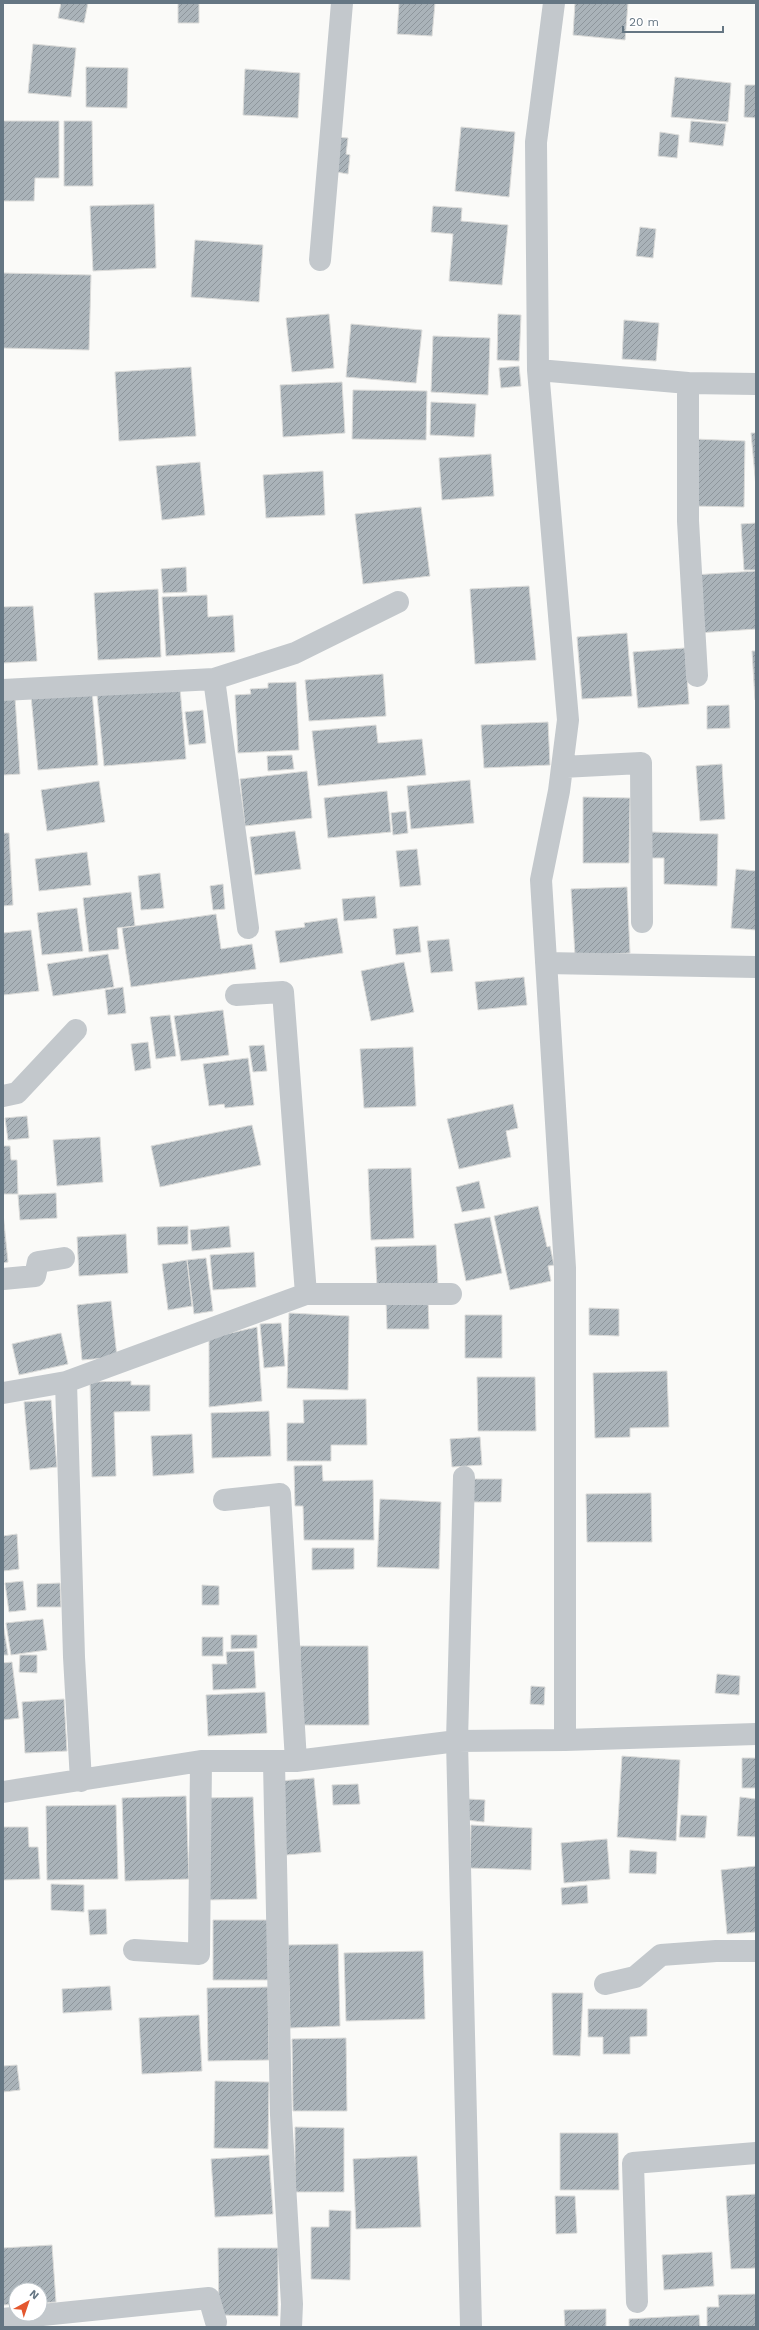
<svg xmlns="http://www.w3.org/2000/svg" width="759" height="2330" font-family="'Work Sans',sans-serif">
<defs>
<pattern id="building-hatch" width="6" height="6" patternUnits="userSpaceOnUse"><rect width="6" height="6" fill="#aab3b9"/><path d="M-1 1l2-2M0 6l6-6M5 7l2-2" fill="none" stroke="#8e969c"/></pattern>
</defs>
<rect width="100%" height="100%" fill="#fafaf8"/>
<path fill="url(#building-hatch)" stroke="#dcdcda" d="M61,3H88L84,23L58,18Z
M178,3H199V23H178Z
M399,3H435L432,36L397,34Z
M575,3H628L625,40L573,35Z
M33,44L76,48L71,97L28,93Z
M86,67L128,68L127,108L86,107Z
M245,69L300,73L298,118L243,115Z
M675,77L731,83L728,122L671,117Z
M745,85H756V118L744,117Z
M3,121H59V178H35L34,201H3Z
M64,121H92L93,186H64Z
M691,121L726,124L723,146L689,142Z
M461,127L515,132L509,197L455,191Z
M660,132L679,135L677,158L658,156Z
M336,137L348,138L346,154L350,155L348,174L331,171Z
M154,204L156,268L93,271L90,206Z
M433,206L462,208L461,221L508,225L502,285L449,281L453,234L431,232Z
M640,227L656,229L653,258L636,256Z
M195,240L263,245L259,302L191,297Z
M3,273L91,275L89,350L3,348Z
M329,314L334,368L292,372L286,318Z
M498,314L521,315L519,361L497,360Z
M624,320L659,323L656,361L622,359Z
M351,324L422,330L416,383L346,377Z
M433,336L490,338L488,395L431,392Z
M519,366L521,386L501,388L499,368Z
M191,367L196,436L119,441L115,372Z
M342,382L345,433L283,437L280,385Z
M353,390L427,391L426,440L352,439Z
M431,402L476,404L474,437L430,435Z
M751,433H756V487Z
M694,439L745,441L744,507L693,506Z
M491,454L494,496L442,500L439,458Z
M200,462L205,515L162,520L156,466Z
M323,471L325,515L266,518L263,475Z
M421,507L430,576L363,584L355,514Z
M756,523V570H744L741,524Z
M186,567L187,592L163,593L161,569Z
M756,571V629L697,633L693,575Z
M529,586L536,660L475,664L470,589Z
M158,589L161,657L98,660L94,593Z
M207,595L208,617L233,615L235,652L166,656L162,597Z
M33,606L37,661L3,663V607Z
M627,633L632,696L582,699L577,637Z
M685,648L689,704L638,708L633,652Z
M752,651H756V700H755Z
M383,674L386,716L309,721L305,680Z
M296,682L299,750L238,753L235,695L251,694L250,689L268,688V683Z
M180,688L186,759L104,766L97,695Z
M92,690L98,765L38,770L31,696Z
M15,697L20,774L3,775V698Z
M729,705L730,728L707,729V706Z
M203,710L206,743L189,745L185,712Z
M548,722L550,765L484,768L481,725Z
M376,725L378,743L422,739L426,775L318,786L312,731Z
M292,755L294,769L268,771L267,756Z
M722,764L725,819L700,821L696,766Z
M307,771L312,818L245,826L240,779Z
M470,780L474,823L411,829L407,786Z
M99,781L105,822L47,831L41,790Z
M387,791L391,832L328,838L324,798Z
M583,797L630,798L629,863H583Z
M406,811L408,833L393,835L391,813Z
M295,831L301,869L255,875L250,837Z
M650,832L718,834L717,886L664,884V858H650Z
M3,833H9L13,905L3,906Z
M417,849L421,885L400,887L396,851Z
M87,852L91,885L39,891L35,859Z
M736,869L756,871V930L731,928Z
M160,873L164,908L141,910L138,876Z
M223,884L225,909L213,910L210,886Z
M627,887L630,953L575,956L571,889Z
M131,892L135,926L117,928L119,949L89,952L83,898Z
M375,896L377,918L344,921L342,899Z
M77,908L83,951L42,955L37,913Z
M216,914L221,949L252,944L256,969L131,987L122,928Z
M337,918L343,953L280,963L275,931L305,927L304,923Z
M418,926L421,952L396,955L393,929Z
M31,930L39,991L3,995V933Z
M449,939L453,971L431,973L427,941Z
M108,954L114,987L53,996L47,964Z
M404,962L414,1012L371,1021L361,971Z
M524,977L527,1005L478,1010L475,982Z
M123,987L126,1013L108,1015L105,990Z
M223,1010L229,1055L181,1061L174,1016Z
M170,1015L176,1056L156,1059L150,1017Z
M148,1042L151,1068L135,1071L131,1044Z
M264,1045L267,1071L253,1072L249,1046Z
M413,1047L416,1106L364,1108L360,1049Z
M248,1058L254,1105L225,1108L224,1104L209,1106L203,1064Z
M513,1104L518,1128L506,1131L511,1157L459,1169L447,1119Z
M27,1116L29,1138L8,1140L5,1118Z
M252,1125L261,1165L160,1187L151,1146Z
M100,1137L103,1182L57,1186L53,1140Z
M3,1146H10L11,1160H17L18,1194H3Z
M411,1168L414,1238L371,1240L368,1169Z
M479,1181L485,1208L462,1212L456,1187Z
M56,1193L57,1218L20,1220L18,1195Z
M538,1206L547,1247L550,1246L554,1265L548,1266L551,1281L510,1290L494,1216Z
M3,1213L8,1262L3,1263Z
M490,1217L502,1273L466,1281L454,1224Z
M188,1226V1244L158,1245L157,1227Z
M229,1226L231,1247L192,1251L190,1230Z
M126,1234L128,1273L79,1276L77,1237Z
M436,1245L438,1285L377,1288L375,1247Z
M254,1252L256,1287L213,1290L210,1255Z
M206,1258L213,1311L194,1314L187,1260Z
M187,1260L192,1306L168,1310L162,1264Z
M386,1300H428L429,1329H387Z
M111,1301L117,1357L82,1360L77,1305Z
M589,1308L619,1309V1336L589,1335Z
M289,1313L349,1316L348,1390L287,1388Z
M465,1315H502V1358H465Z
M281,1323L285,1366L264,1368L260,1324Z
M257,1327L262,1401L209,1407V1338Z
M61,1333L68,1364L19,1375L12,1344Z
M667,1371L669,1427L630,1428V1437L595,1438L593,1373Z
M477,1377H535L536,1431H478Z
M131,1381V1385H150V1411L114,1412L116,1476L92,1477L90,1382Z
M366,1399L367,1445H331V1461H287V1423H304L303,1400Z
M51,1400L57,1467L30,1470L24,1402Z
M269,1411L271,1456L212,1458L211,1413Z
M192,1434L194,1473L153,1476L151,1436Z
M480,1437L482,1465L452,1467L450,1439Z
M322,1465L323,1481L373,1480L374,1540H304L303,1506H295L294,1466Z
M473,1479H502L501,1502H473Z
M651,1493L652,1542H587L586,1494Z
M380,1499L441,1502L439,1569L377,1567Z
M17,1534L19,1569L3,1571V1536Z
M312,1548H354V1569L312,1570Z
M23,1581L26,1610L9,1612L5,1583Z
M60,1583L61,1607H37V1584Z
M202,1585L219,1586V1605H202Z
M43,1619L47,1650L11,1655L6,1623Z
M3,1623L8,1655H3Z
M231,1635H257V1648L231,1649Z
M202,1637H223V1656H202Z
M300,1646H368L369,1725H300Z
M254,1651L256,1688L213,1690L212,1664H227L226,1652Z
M20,1655H37V1673L19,1672Z
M12,1662L19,1718L3,1720V1663Z
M717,1674L740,1676L739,1695L715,1693Z
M531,1686L545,1687L544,1705L530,1704Z
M265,1692L267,1733L208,1736L206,1695Z
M64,1699L67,1751L25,1753L22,1702Z
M622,1756L680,1760L676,1841L617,1837Z
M742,1758H756V1788H742Z
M314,1778L321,1852L286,1855L280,1781Z
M358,1784L360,1804L333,1805L332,1785Z
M186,1796L189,1879L125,1881L122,1798Z
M253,1797L257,1899L207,1900L204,1798Z
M740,1797L756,1799V1837L737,1836Z
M468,1799L485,1800L484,1822L466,1820Z
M116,1805L118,1879L47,1880L46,1806Z
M681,1815L707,1816L705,1838L679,1837Z
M471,1825L532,1828L531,1870L470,1868Z
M3,1827H28L29,1847H38L40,1879L3,1880Z
M607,1839L610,1879L564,1883L561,1843Z
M630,1850L657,1852L656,1874L629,1873Z
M756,1866V1932L727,1934L721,1870Z
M51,1884L84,1885V1912L51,1910Z
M587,1885L588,1903L562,1905L561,1888Z
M106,1909L107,1934L90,1935L88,1910Z
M213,1920H272V1980H213Z
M338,1944L340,2026L290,2028L288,1945Z
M423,1951L425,2019L346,2021L344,1953Z
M110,1986L112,2010L63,2013L62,1989Z
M268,1987L269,2060L208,2061L207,1988Z
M552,1993H583L580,2056L553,2055Z
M588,2009H647V2036L630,2037V2054H603V2037H588Z
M199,2015L202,2071L142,2074L139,2018Z
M346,2038L347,2111H293L292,2039Z
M17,2065L20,2090L3,2092V2066Z
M215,2081L269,2082L268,2149L214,2148Z
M295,2127L344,2128V2192H295Z
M560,2133H618L619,2190H560Z
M269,2155L273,2214L215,2217L211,2159Z
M417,2156L421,2227L356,2229L353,2159Z
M756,2194V2268L731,2269L726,2196Z
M555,2196H575L577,2233L556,2234Z
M329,2210L351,2211L350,2280L311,2279V2227H329Z
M52,2245L56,2302L40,2303V2290H16V2304L3,2305V2248Z
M218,2248H278V2316L219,2315Z
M712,2252L714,2286L664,2290L662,2255Z
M756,2294V2327H707V2307H719L718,2295Z
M606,2309V2327H565L564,2310Z
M699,2315L700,2327H629V2319Z"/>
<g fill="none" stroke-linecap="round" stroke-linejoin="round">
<path stroke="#c3c8cc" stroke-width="22" d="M554,3L536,142L538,370L568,720L559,791L541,880L565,1268V1740
M320,260L342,3
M538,370L688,383
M697,676L688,521V383L756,384
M214,679L248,928
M3,690L214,679L295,653L398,602
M562,767L641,763L642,922
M546,963L756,967
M236,995L283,992L306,1294
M3,1096L17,1093L76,1030
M3,1279L35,1276L38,1262L64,1258
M66,1382L74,1657L81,1781
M3,1393L66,1382L306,1294H451
M464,1477L457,1741L471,2327
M224,1500L280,1494L296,1761
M274,1762L281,2115L292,2304L291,2327
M3,1792L201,1761H296L457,1741L565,1740L756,1734
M134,1950L199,1954L201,1761
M605,1984L635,1977L661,1955L716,1951H756
M637,2302L633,2163L756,2153
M3,2319L209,2298L216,2322"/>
</g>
<rect width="759" height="2330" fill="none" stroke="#657683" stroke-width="8"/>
<g transform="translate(28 2302) rotate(40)"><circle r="19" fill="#ffffff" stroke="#c1c8cd"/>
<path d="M0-3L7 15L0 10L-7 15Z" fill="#e4572e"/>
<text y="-6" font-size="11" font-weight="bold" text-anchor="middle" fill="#657683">N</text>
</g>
<path d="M623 26v6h100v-6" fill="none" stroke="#657683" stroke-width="2"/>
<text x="629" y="26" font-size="12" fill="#657683" stroke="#ffffff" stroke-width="3" paint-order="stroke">20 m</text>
</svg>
